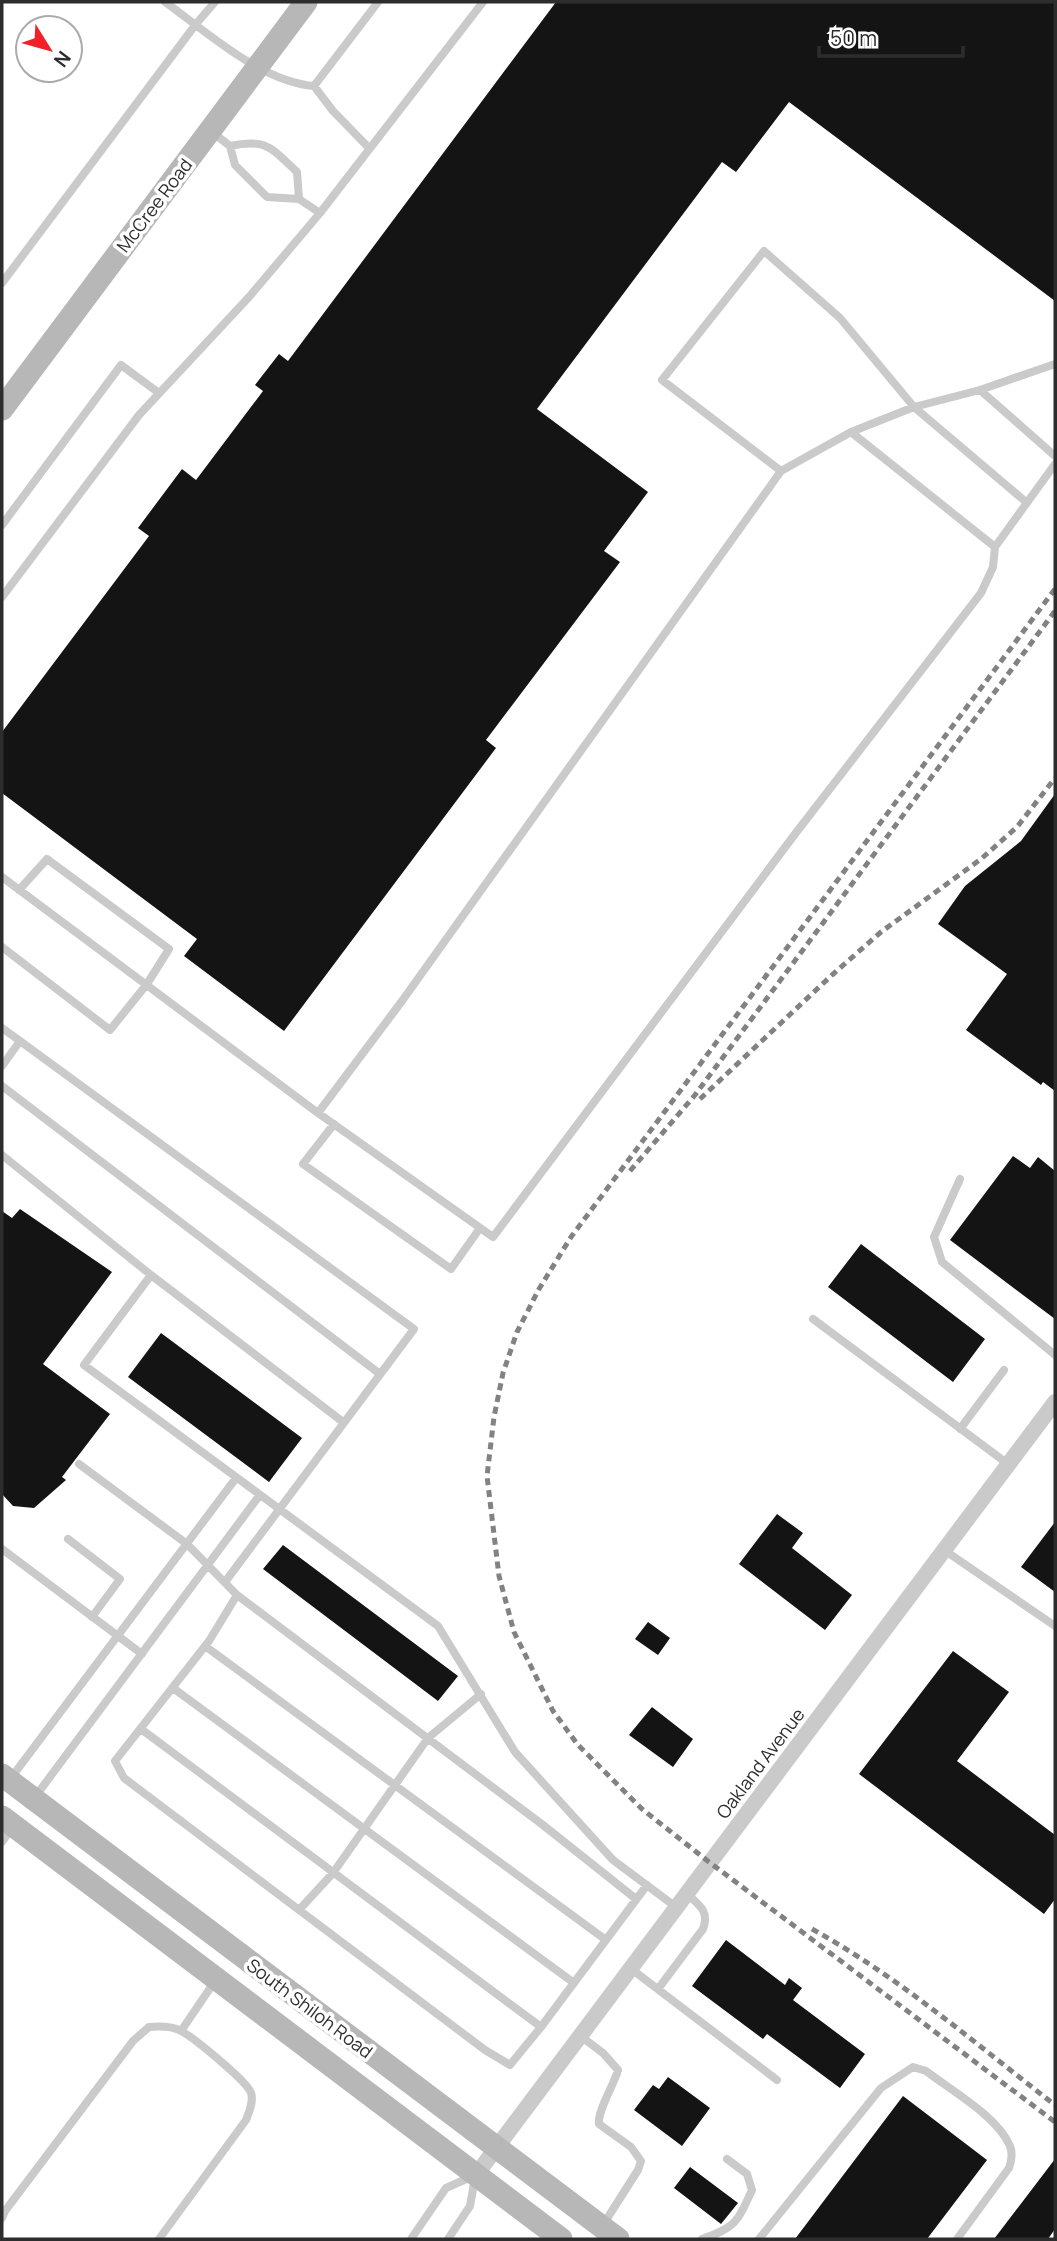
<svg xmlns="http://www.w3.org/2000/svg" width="1057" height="2241" font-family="Manrope,sans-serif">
<rect width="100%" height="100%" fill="#fff"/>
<path fill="#141414" d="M556,2H1055V301L789,102L736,172L722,162L537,409L648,492L604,551L620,562L486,740L496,748L284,1031L184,956L197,939L2,793V732L149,536L138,528L182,469L196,480L263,391L255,385L279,354L288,361Z
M1055,794V1091L1043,1082L1041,1085L966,1030L1007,974L938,924L965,886L1021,841Z
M1013,1156L1030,1168L1038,1157L1055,1171V1319L950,1240Z
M20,1209L112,1272L43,1364L110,1414L62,1477L66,1480L34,1508L13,1506L2,1494V1211L12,1218Z
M861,1244L985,1339L953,1382L828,1287Z
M161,1333L302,1438L269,1482L128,1377Z
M777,1514L803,1533L792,1548L852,1595L825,1630L739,1564Z
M1055,1522V1592L1021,1567Z
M283,1545L458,1676L438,1701L263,1569Z
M648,1622L670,1638L658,1655L635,1639Z
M953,1651L1009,1692L957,1761L1055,1835V1899L1044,1914L859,1774Z
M652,1707L693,1739L673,1767L629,1735Z
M726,1940L785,1985L789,1978L802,1988L793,2000L865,2054L840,2088L767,2034L763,2039L692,1986Z
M668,2077L710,2108L682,2146L634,2110L653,2085L659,2089Z
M903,2096L987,2160L927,2239H795Z
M1055,2159V2229L1048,2239H994Z
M690,2167L738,2203L721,2224L674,2188Z"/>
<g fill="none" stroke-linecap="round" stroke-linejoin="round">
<path stroke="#cacaca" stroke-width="8" d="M165,2C207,32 261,82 314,86L378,2
M314,86L333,111L369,148
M212,132L230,146L235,165L267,197L299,199L320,213
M230,146C267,138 271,148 297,172L299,199
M2,283L196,24L215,2
M980,390L1055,456
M781,471L662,380L764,251L840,318L914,407L1026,502
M2,525L121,365L159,393
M995,547L1055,464
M2,597L139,415L249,297L320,213L483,2
M2,877L318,1113L402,1001L781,471L851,432L914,407L980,390L1055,364
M2,947L110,1030L147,984L169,949L47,859L19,890
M2,1028L20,1041L2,1066
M20,1041L414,1329L225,1582
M2,1086L380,1374
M318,1113L493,1237L795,834L981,593L993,567L995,547L851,432
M334,1124L303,1164L451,1269L480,1228
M2,1155L151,1275L84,1365L438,1626L515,1752L613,1860L676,1907
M960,1179L934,1237L942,1262L1055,1355
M151,1275L343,1422
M813,1319L1008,1464
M960,1429L1004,1370
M79,1464L187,1544L237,1595L209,1641L115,1761L124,1778L485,2050L510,2065L541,2027L647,1885
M68,1539L120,1579L92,1617
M2,1549L142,1654
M944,1550L1055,1626
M237,1595L543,1825L636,1899
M205,1646L606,1940
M173,1688L574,1983
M141,1729L541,2027
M11,1778L236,1478
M35,1797L259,1496
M2,1842L12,1828
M299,1910L333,1873L428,1738L481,1694
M630,1968L777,2080
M658,1989L703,1929C710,1911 698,1904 686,1893
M181,2031L215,1981
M579,2035L603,2053L618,2070C614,2085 597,2111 599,2124L631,2147L641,2161L638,2170L603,2225
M2,2218L5,2211L133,2041L149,2027C160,2026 172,2026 181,2031C193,2037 248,2082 251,2093C254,2101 249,2112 246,2120L159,2239
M411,2239L446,2188L473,2176
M448,2239L470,2206L475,2178
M702,2239C736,2227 737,2223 752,2190L747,2174L727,2159
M759,2239L881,2088L913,2067L926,2071C952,2091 997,2116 1010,2146C1013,2154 1012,2160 1009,2168L957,2239"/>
<path stroke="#cacaca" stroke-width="16" d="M476,2175L1055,1402"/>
<path stroke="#b7b7b7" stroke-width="23" d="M2,409L306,2
M2,1775L618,2239
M2,1817L561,2239"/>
<path stroke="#828282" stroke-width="5" stroke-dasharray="7 5" stroke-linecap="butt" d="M1055,589L571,1237L539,1289L517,1332L503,1373L494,1417L487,1476L499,1576L514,1632L553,1711L578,1745L642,1809L709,1862L1055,2122
M700,1099L832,975L881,932L981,859L1017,827L1055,778
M630,1171L695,1095L1055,611
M812,1929C899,1977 977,2045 1055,2105"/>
</g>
<g text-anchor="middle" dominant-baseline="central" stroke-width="7" stroke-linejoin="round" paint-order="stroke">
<g font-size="18" fill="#2d2d2d" stroke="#fff">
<text transform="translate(154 205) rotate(-53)">McCree Road</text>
<text transform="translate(760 1763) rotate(-53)">Oakland Avenue</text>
<text transform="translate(310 2008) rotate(37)">South Shiloh Road</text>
</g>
</g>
<rect width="1057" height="2241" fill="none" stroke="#2d2d2d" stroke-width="7"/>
<g transform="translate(49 49) rotate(127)"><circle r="33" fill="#ffffff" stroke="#ababab" stroke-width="2"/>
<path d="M0-5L12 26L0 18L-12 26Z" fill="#f3202a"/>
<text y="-10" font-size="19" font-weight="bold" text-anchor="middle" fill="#2d2d2d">N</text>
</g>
<path d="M819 46v10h144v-10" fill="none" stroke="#2d2d2d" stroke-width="3.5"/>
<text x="830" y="46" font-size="21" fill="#2d2d2d" stroke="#ffffff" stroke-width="5" paint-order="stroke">50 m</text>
</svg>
